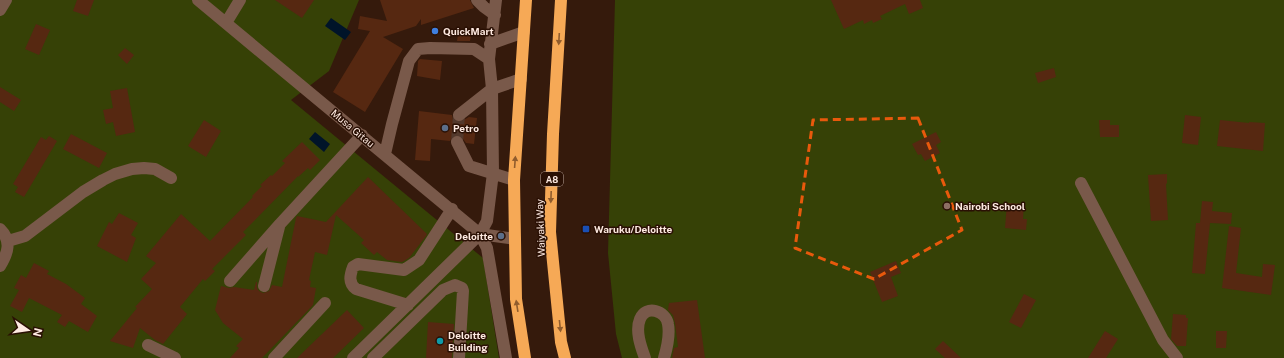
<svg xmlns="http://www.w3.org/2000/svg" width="1284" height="358" font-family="'Public Sans',sans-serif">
<rect width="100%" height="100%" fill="#351a0c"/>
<path fill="#364106" d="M0,0H359L329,71L291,100L483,258L499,358H0Z
M615,0H1284V358H622L616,334L608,253Z"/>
<path fill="#001429" d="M331,18L351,32L345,40L325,26Z
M315,132L330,144L324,152L309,139Z"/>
<path fill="#562811" d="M77,0H94L88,16L73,11Z
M275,0H314L302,18Z
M380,0H470L474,8L421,25V19L416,26L383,37L403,49L365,112L333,92L370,31L358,29L360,16L387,21Z
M831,0H920L923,8L909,14L905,4L880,16L882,19L873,23L872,20L864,24L863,20L844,29Z
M36,24L50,30L39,55L25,49Z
M459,29L472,31L470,41H457Z
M125,48L134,55L127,64L118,55Z
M420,59L442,61L440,80L417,76L418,61Z
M1054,68L1056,77L1038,83L1035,73Z
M0,87L21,100L14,111L0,102Z
M127,88L135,132L116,136L113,122L106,124L103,110L113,108L110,91Z
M419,111L452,115L453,120L460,122L469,117L477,118L474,144L466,143L461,136L458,135L453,136L450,141L431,139L430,161L415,160Z
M1185,115L1201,117L1198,145L1182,143Z
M204,120L221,131L206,157L188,146Z
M1099,120H1110V125H1119V137H1100Z
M1220,120L1249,123V122L1265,123L1263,151L1217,146Z
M936,132L941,142L936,145L940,153L925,161L921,154L918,155L912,144Z
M71,134L107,153L99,168L63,149Z
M49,136L57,141L24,197L15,192L18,187L13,184L41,137L46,140Z
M302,142L320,160L310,170L308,168L298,177V176L252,223L243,232L246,235L212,269L215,271L205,281L203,279L180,307L187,314L163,344L155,340L140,328L133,348L110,341L137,308L135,307L152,289L141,279L156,263L146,256L181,214L210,241L253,197L252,196L262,186L260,185L271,175L272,176L285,163L282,161Z
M1167,174V183L1166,184L1168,220L1151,221L1148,175Z
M368,177L427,234L426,236L409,258L402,262L387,260L377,252L374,255L361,243L364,240L336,215L327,255L315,252L309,280L311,281L310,287L316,288L313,305L262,358H230L239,348L236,346L243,339L223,323L215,310L221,286L229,288L234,287L254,290L256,282H257V288L259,291L263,293L269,291L272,285L282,287L296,218L297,216L326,222Z
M1202,201L1213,202L1212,211L1232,213L1231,224L1210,223L1205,274L1192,273L1196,223H1200Z
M1007,203L1024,204L1023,219H1027L1026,230L1005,228Z
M119,213L138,223L131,235L136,238L127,262L97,246L109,222L112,224Z
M1229,226L1241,228L1236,273L1262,277L1263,264L1275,265L1271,295L1222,288Z
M896,261L901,273L891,277L898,296L882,302L870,272Z
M34,263L49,271L47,274L66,284L85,298L81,304L97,316L88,332L69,321L65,327L57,322L62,315L29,298L22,312L10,306L19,290L14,288L21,275L26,278Z
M1024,294L1036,300L1021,328L1009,322Z
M697,300L705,358H672L674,348L678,347L675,323L673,315L668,310L669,303Z
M347,310L364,328L333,358H297Z
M1173,314L1186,315V318H1188L1186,346H1177L1171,339Z
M428,322L454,324L452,358H426Z
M1105,331L1118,339L1106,358H1088Z
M1216,331H1227L1226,348H1216Z
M943,341L961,358H945L935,349Z"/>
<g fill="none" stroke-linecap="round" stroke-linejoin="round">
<path stroke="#53392c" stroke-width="12" stroke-dasharray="12 6" stroke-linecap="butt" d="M457,142L459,115"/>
<path stroke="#79594a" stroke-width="12" d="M198,0L480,234L515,239
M477,0L484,7L495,15
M0,10L6,0
M226,23L240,0
M490,44L524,32
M489,59L496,0
M459,115L492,89L521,79
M457,142L469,166L514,180
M1081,183L1163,340L1177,358
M0,229C12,241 8,253 0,266
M480,234L487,248L506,358
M8,241L25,236L83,192L103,180L115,174L132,169L144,168L155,169L171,178
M230,281L280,224L362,135
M264,286L279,227
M408,305L356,289C348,283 350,275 353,267L358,264L404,270L419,260L452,209
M148,345L175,358
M274,358L325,303
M353,358L480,234L487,221L493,173L492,89L489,59L474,49L430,48L418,49L409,61L392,124L385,154
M373,358L443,290L455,285L462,288L463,291L459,358
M645,358C641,347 635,331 640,319C646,304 666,311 668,324C670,335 667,348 664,358"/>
<path stroke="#f6a956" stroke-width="12" d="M561,0L553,134L550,232L561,342L565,358
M525,358L516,299L514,180L526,0"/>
</g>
<defs><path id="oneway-solid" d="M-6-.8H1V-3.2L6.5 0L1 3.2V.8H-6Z"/></defs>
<g fill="#905c2d">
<use href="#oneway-solid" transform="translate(559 39) rotate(93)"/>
<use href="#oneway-solid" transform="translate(515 162) rotate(-86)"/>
<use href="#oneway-solid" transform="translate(551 197) rotate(92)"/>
<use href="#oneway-solid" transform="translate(517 306) rotate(-99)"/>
<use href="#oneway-solid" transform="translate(560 326) rotate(84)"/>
</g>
<path fill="none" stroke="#e8590c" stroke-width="3" stroke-dasharray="8 5" stroke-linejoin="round" d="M918,118L962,230L874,279L795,248L813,120Z"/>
<circle fill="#3f7fe0" stroke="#2a1004" stroke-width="1.5" cx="435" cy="31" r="4"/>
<g fill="#5c6f8a" stroke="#2a1004" stroke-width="1.5">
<circle cx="445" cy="128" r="4"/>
<circle cx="501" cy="236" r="4"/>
</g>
<circle fill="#8d6e63" stroke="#2a1004" stroke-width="1.5" cx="947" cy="206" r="4"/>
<rect fill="#1a4fb4" stroke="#2a1004" stroke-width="1.5" x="582" y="225" width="8" height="8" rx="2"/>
<circle fill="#0f9aa8" stroke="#2a1004" stroke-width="1.5" cx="440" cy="341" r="4"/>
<g text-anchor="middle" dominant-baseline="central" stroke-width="3" stroke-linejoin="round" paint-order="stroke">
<rect fill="#2a1004" stroke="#bea99f" stroke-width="1" x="541" y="172" width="22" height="14" rx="3"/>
<g font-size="9" font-weight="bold" fill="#feeae1">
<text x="552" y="179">A8</text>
</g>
<g font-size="10" font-weight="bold" fill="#feeae1" stroke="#2a1004" text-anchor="start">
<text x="443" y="31">QuickMart</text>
<text x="453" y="128">Petro</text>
<text x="955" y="206">Nairobi School</text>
<text x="594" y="229">Waruku/Deloitte</text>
<text x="493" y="236" text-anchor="end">Deloitte</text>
<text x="448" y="335">Deloitte<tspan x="448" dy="12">Building</tspan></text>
</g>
<g font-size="10" fill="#feeae1" stroke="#2a1004">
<text transform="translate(353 128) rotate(40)">Musa Gitau</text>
<text transform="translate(540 228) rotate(-92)">Waiyaki Way</text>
</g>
</g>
<g transform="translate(28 330) rotate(103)" stroke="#2a1004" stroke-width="3" paint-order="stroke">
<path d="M0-3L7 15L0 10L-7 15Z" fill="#feeae1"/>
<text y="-6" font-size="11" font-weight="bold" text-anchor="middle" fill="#feeae1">N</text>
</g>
</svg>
